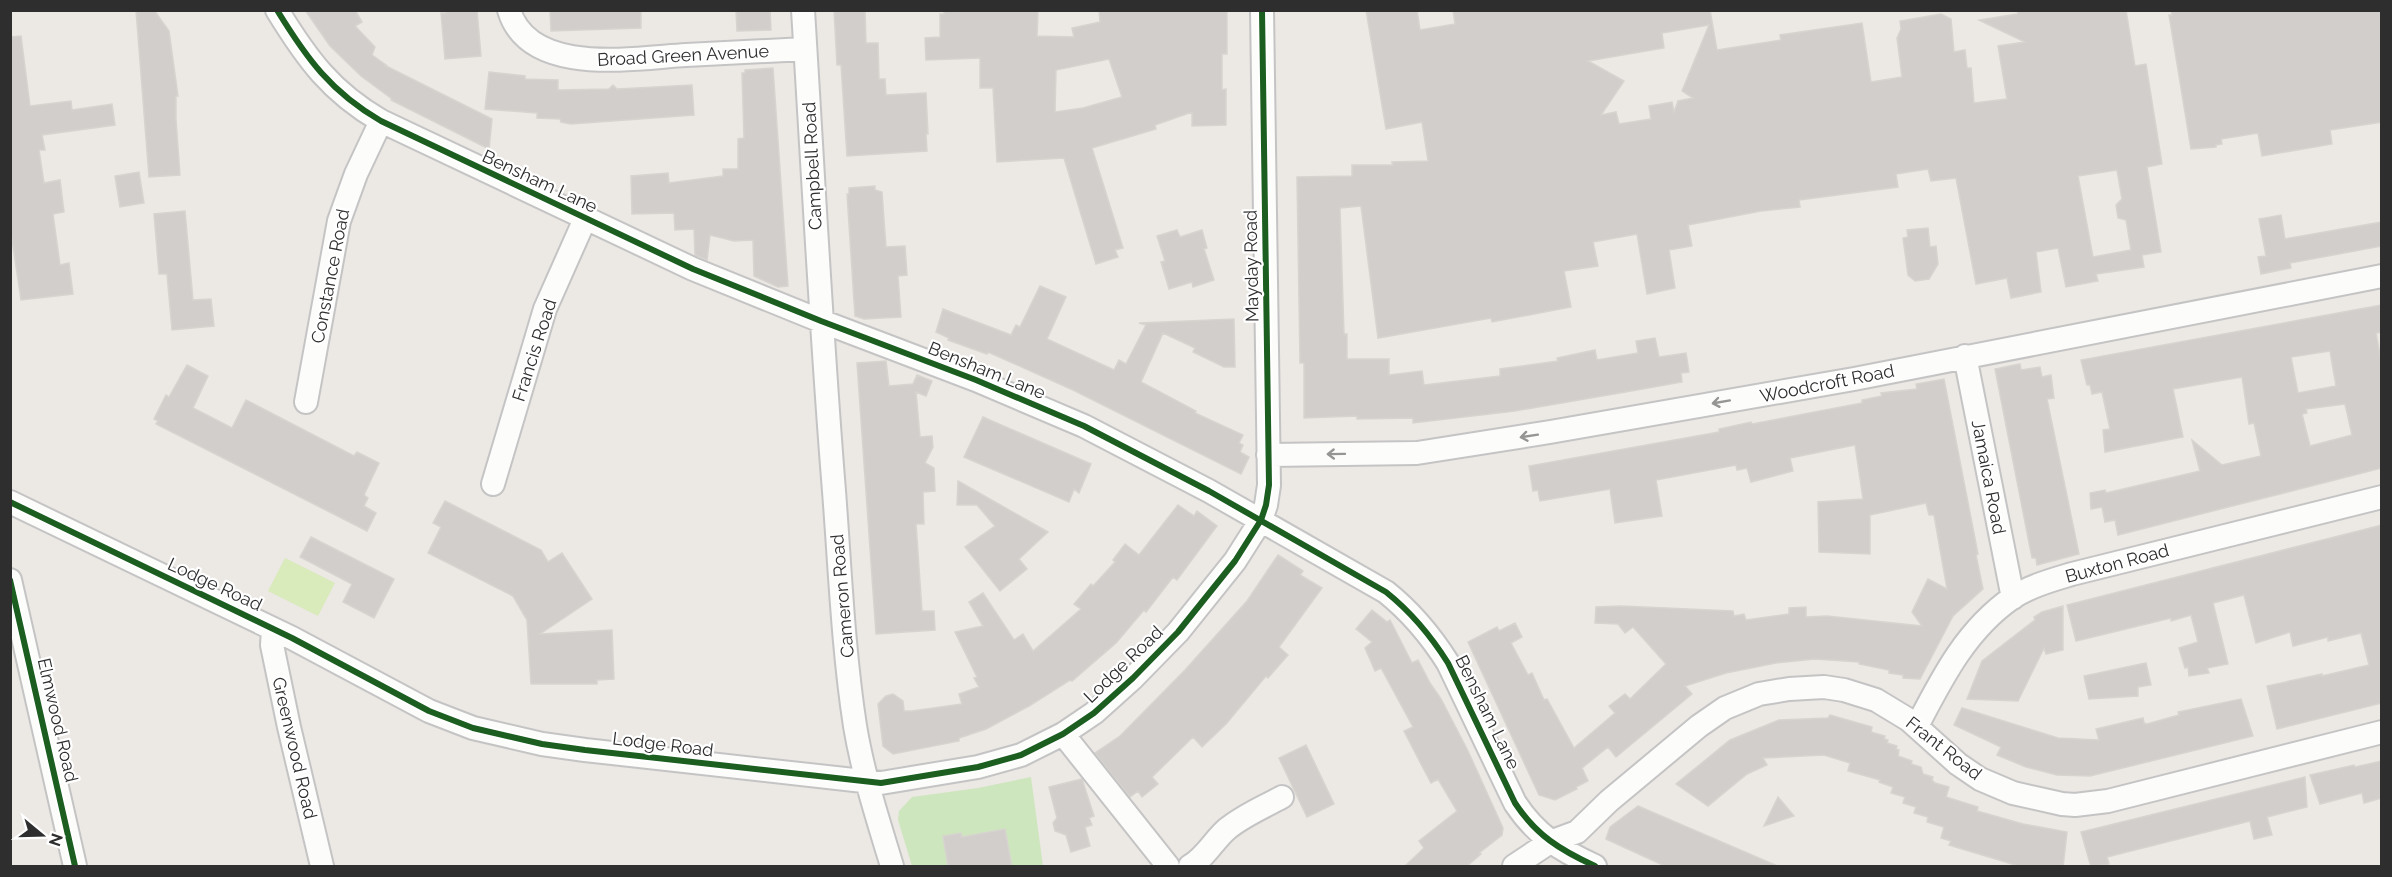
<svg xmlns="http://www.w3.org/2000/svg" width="2392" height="877" font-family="Raleway,sans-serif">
<rect width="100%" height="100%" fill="#ece8e4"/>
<path fill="#cee6be" d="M1031,777L1043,866H1012L1005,829L987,832L988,840L964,845L961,833L944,836L948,866H912L898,820L899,811L912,797L978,788Z"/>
<path fill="#d9eabb" d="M285,558L335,583L318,616L268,591Z"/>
<path fill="#d1cecb" stroke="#d7d4d0" stroke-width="1.5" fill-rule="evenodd" d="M136,10H154L169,31L178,96H176V120L180,175L149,177Z
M305,10H355L362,22L355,26L375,47L372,55L386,65H384L492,119L489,149L391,100L392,99L361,76L330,46Z
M446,10H477L481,56L445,59L441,13H446Z
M550,10H641V28L551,31Z
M736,10H770L771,30L737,31Z
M834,10H865L866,43H878L879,79H885L886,95L926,93L928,134H926L927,151L847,156L841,65H837Z
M944,10H1038L1037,36L1074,37L1072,28L1100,22L1099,10H1227V54H1222V90L1226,89V125L1192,126V112L1155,125L1156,129L1092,148L1123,248L1115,250L1118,257L1096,264L1064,158L997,162L993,88H980V58L926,60L925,38L940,37V14H944ZM1109,59L1122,97L1083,108L1055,112L1056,70Z
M1366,10H1417L1420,30L1455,24L1453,10H1710L1717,50L1781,40L1780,35L1862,23L1871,82L1902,77L1897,38L1901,29L1900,21L1941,14L1951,19L1954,52L1965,50L1967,68H1971L1974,103L2007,99L1998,46L2025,42L1979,20L2017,14L2019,10H2126L2135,66L2146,64L2162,164L2147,167L2161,252L2142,255L2144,267L2096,274L2098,281L2066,287L2058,248L2036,252L2041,292L2011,298L2007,278L1976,284L1956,178L1931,181L1928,169L1896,174L1898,187L1799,200L1800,207L1761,211L1688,225L1692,246L1669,250L1675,288L1647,294L1637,234L1593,242L1598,266L1564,271L1571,307L1492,322L1491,318L1378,338L1361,206L1340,208L1344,334H1347V359H1389V375L1422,371L1424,385L1500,376V369L1558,361L1557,358L1595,350L1597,360L1638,353L1636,341L1655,338L1659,357L1686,353L1689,372L1681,373L1682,382L1637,390L1515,411L1413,423V418L1357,419V416L1304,418V363H1300L1297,177L1352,176V165H1393L1392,162L1428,161L1422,122L1386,129ZM1709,25L1682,91L1693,98L1678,101L1674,112L1672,102L1649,106L1651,119L1619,124L1616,112L1601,115L1624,81L1588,61L1664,48L1662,33ZM2117,170L2122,199L2116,205L2118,218L2126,220L2131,250L2093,257L2078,176Z
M2171,10H2382V122L2330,130L2332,144L2262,156L2258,133L2221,139L2222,144L2216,145V147L2191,149L2169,15H2172Z
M21,36L30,106L71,101L72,110L112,104L115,125L42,135L45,150H39L44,183L60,180L64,212L53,214L60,265L69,263L73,294L21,300L10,226V37Z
M773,68L788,286L778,287L754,276L753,240L734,241L710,235L707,260L695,255L694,229L675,230L674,213L632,214L631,176L668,173L669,183L723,176V169H738V139L744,138L742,73H745V70Z
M489,72L525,76V79L558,80V90L609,89L613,85L617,89L692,85L694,115L571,124L561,122L560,119L537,118V113L485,109Z
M139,172L144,203L120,207L115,176Z
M875,186V190L882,192L886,247L905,246L907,275L898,276L901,317L864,319L855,316L847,194H849V188Z
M185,211L193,300L211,299L214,326L172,330L167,274H159L154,214Z
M2281,215L2285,239L2382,222V246L2290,263L2291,268L2261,274L2258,257L2266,256L2259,219Z
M1928,228L1930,247L1936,246L1938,264L1929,279L1915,281L1908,275L1903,238L1908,237L1907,230Z
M1177,230L1180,237L1202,230L1207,248L1204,249L1214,280L1193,287L1192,282L1169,289L1161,262L1165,261L1157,236Z
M1040,286L1066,297L1047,339L1114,370L1119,360L1126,364L1146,325L1139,323L1234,319L1235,367H1224L1193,352L1195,348L1163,333L1141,382L1196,411L1195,413L1243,435L1239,443L1243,445L1240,452L1249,457L1241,474L1073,390L988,352L987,354L948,340L949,338L936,332L943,309L1011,335L1016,325L1020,327Z
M2382,305V332L2376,333L2382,365V468L2118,535L2115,520L2105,522L2102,507L2091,509L2090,493L2105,490L2106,493L2200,471L2192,440L2222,465L2261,456L2254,423L2249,424L2242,377L2173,389L2183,437L2105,452L2103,430L2110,429L2102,392L2092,394L2090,385H2087L2081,360ZM2330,351L2336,386L2298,393L2291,357ZM2345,404L2352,435L2310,446L2302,414L2307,413L2306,409Z
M886,361L889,386L913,384L917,375L932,381L926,396L916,392L920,437L932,436L933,447L925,463L934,468L935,491L923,492L924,524H916L922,611H934L935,630L876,634L857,363Z
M2020,364L2021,370L2040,367L2042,377L2051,375L2054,398L2047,399L2079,554L2037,565L2036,558H2032L1995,369Z
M187,365L208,376L193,408L232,428L246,400L354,456L357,452L379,463L364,495L368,498L364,506L376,513L367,531L156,424L158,421L154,419L166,395L169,397Z
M1944,379L1978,554L1976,555L1983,589L1953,616L1920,679L1903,678V675L1889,673V670L1859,664V662L1815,659L1776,663L1726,673L1685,686L1692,694L1616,757L1608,747L1582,768L1588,781L1576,787L1577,789L1555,800L1539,795L1468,642L1497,627L1499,631L1515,623L1522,637L1511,643L1528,675L1532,673L1544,700L1547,699L1574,748L1615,713L1609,706L1625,694L1630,699L1666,664L1633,627L1625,633L1618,624L1595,623L1596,607L1621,606L1733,611L1734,616L1744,614L1746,620L1789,614V608L1806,607V617L1827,616L1922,626L1912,612L1928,579L1947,589L1934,515H1929L1926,503L1870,515V554L1819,552L1818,502L1863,499L1855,445L1790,458L1793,471L1751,482L1747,468L1737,470L1736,465L1656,480L1662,516L1615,523L1610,489L1540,501L1538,490L1533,491L1529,466L1719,432V429L1751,422L1752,424L1862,403V400L1882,396L1881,393L1917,389L1916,384Z
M983,417L1091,464L1079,493L1074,489L1069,502L964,457Z
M958,481L1048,532L1019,559L1027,569L1000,591L965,547L995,526L977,505H957Z
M445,501L541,550L548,562L562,553L592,599L540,634L612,630L614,679L597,680V684H531L527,620L513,596L428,553L441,527L433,523Z
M1178,505L1194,516L1197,511L1217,526L1177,580L1173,577L1146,612L1144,610L1116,643L1072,681L1070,680L1029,706L986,729L959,738V741L893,754L883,746L878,704L886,696L893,694L903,701L904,711H912L962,704L959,694L979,687L974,678L977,677L955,632L983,626L969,602L983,593L1014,640L1023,634L1033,651L1081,609L1074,604L1091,584L1093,586L1115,562L1113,560L1125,544L1139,555Z
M2382,525V703L2277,729L2267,686L2322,674V676L2369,665L2361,633L2328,641V637L2293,646L2290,632L2256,643L2244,595L2213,603L2228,664L2207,668L2209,673L2189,676L2188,667L2185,668L2179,648L2198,642L2191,615L2171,621V618L2076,641L2067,605Z
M311,537L394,579L374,618L343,602L352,584L300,557Z
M1278,555L1303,571L1300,575L1322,588L1279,647L1288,655L1268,678L1266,676L1226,724L1202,747L1193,737L1152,777L1158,784L1142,797L1138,791L1130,797L1095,753L1120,736L1185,670L1247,601Z
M2063,606V650L2046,654L2044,648L2018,701L1967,699L1982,661L2035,620L2034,617L2042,612Z
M1372,610L1387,622L1390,620L1412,663L1418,660L1430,683L1441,699L1468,751L1503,828L1502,835L1479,853L1481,854L1466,867H1404L1424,848L1419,841L1457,811L1438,779L1431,783L1422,766L1404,731L1413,727L1381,668L1375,671L1365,648L1372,642L1356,629Z
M2146,663L2151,685L2138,687V696L2089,699L2084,676Z
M2241,699L2253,736L2090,776L2057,775L2026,767L1997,755L2001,747L1954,725L1962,708L2058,738L2099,740L2096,729L2143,718L2144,723L2147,724L2179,715L2178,712Z
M1830,715L1872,727L1871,732L1885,736L1884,739L1888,740L1887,743L1897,746L1896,749L1899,750L1898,756L1912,761L1911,764L1921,767L1923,774L1933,777L1932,780L1935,783L1949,787L1946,797L1978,807L1977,811L2023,824L2067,832L2063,867H2022L1949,845L1951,841L1941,838L1944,827L1927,822L1928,817L1914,813L1916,807L1903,803L1905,797L1891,793L1893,787L1879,782L1880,780L1848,771L1850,763L1824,755L1763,758L1767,765L1747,774L1708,806L1676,784L1730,740L1779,720L1828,718Z
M1306,745L1334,804L1307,817L1279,758Z
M2382,761V798L2364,803L2362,793L2320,804L2310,775L2354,765L2355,767Z
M2305,777L2307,807L2267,817L2272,835L2254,839L2250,821L2107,857L2109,864L2091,867L2081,832Z
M1082,779L1094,816L1089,818L1092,825L1085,827L1090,846L1071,852L1066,835L1055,831L1053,823L1057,818L1049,787Z
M1778,797L1794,816L1764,826Z
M1638,806L1780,867H1667L1606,839L1610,827Z
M1005,829L1012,867H948L943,836L961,833L962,837Z"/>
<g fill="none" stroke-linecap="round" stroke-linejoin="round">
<defs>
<path id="minor" d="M277,10C307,59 331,92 381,121L693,269L821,321L976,380L1084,426L1209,491L1386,592C1411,612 1431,636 1448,663L1515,803C1536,835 1560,850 1595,866
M509,10C529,77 634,58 686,55C726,53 766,51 805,49
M803,10C813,171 821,331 834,491C840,569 843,648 855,726C863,774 878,820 892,866
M1965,356L2013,598
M306,402L339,221L356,174L381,121
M1268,455L1417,453L1550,432L1854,379L2382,276
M493,484L545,309L585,219
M10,502L292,638L429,711L473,728L542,744L585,750L881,783L978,767L1021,755L1063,734L1094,713L1133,678L1178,632L1235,561L1261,520L1266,505L1269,485L1262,10
M10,580L75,866
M273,629L272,645L289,727L322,866
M1917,726C1942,678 1966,630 2012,598C2030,586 2052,580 2072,574L2382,497
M1063,734L1168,866
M1190,866C1205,858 1214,840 1227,829C1244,815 1264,807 1282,797
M1514,866L1550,842L1577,832L1609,801L1699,726L1725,708L1759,694L1789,689L1824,687L1844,690L1876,700L1909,720L1958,764L1980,779L2013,793L2062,804L2075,805L2108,801L2382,732"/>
</defs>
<use href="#minor" stroke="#c5c4c5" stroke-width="26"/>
<use href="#minor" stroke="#fcfcfb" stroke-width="22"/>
<defs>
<path id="cycleway" d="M277,10C307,59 331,92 381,121L693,269L821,321L976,380L1084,426L1209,491L1386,592C1411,612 1431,636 1448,663L1515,803C1536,835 1560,850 1595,866
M10,502L292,638L429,711L473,728L542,744L585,750L881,783L978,767L1021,755L1063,734L1094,713L1133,678L1178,632L1235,561L1261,520L1266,505L1269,485L1262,10
M10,580L75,866"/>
</defs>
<use href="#cycleway" stroke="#fff" stroke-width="10"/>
<use href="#cycleway" stroke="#1b5e20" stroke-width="6"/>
</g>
<defs><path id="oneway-shaft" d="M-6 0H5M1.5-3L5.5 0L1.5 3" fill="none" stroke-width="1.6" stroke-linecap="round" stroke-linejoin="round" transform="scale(1.5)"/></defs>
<g stroke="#959594">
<use href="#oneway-shaft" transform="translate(1721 402) rotate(170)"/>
<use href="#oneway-shaft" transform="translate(1529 436) rotate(171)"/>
<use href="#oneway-shaft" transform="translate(1336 454) rotate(179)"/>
</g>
<g text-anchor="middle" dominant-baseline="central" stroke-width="4.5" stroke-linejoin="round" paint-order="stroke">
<g font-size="18" fill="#2e2e2e" stroke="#fff">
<text transform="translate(683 55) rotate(-3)">Broad Green Avenue</text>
<text transform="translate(812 166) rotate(-93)">Campbell Road</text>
<text transform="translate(540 181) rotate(25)">Bensham Lane</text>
<text transform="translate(1251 266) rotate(-91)">Mayday Road</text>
<text transform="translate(330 276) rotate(-79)">Constance Road</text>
<text transform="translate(534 350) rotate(-72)">Francis Road</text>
<text transform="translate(987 370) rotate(22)">Bensham Lane</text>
<text transform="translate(1827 383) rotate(-11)">Woodcroft Road</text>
<text transform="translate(1989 477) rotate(79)">Jamaica Road</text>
<text transform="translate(2117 563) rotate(-15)">Buxton Road</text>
<text transform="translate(215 584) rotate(25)">Lodge Road</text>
<text transform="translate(842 596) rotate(-95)">Cameron Road</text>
<text transform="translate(1123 664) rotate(-44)">Lodge Road</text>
<text transform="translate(1488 712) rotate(64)">Bensham Lane</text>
<text transform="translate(58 720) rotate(77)">Elmwood Road</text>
<text transform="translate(663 744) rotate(7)">Lodge Road</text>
<text transform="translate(295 748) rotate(77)">Greenwood Road</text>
<text transform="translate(1944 748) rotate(38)">Frant Road</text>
</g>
</g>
<rect width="2392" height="877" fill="none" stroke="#2e2e2e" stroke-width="24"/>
<g transform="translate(42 835) rotate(109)" stroke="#ffffff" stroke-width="4.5" paint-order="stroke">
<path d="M0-4.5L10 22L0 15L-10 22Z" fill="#2e2e2e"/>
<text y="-9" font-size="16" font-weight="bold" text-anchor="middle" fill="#2e2e2e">N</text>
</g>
</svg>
